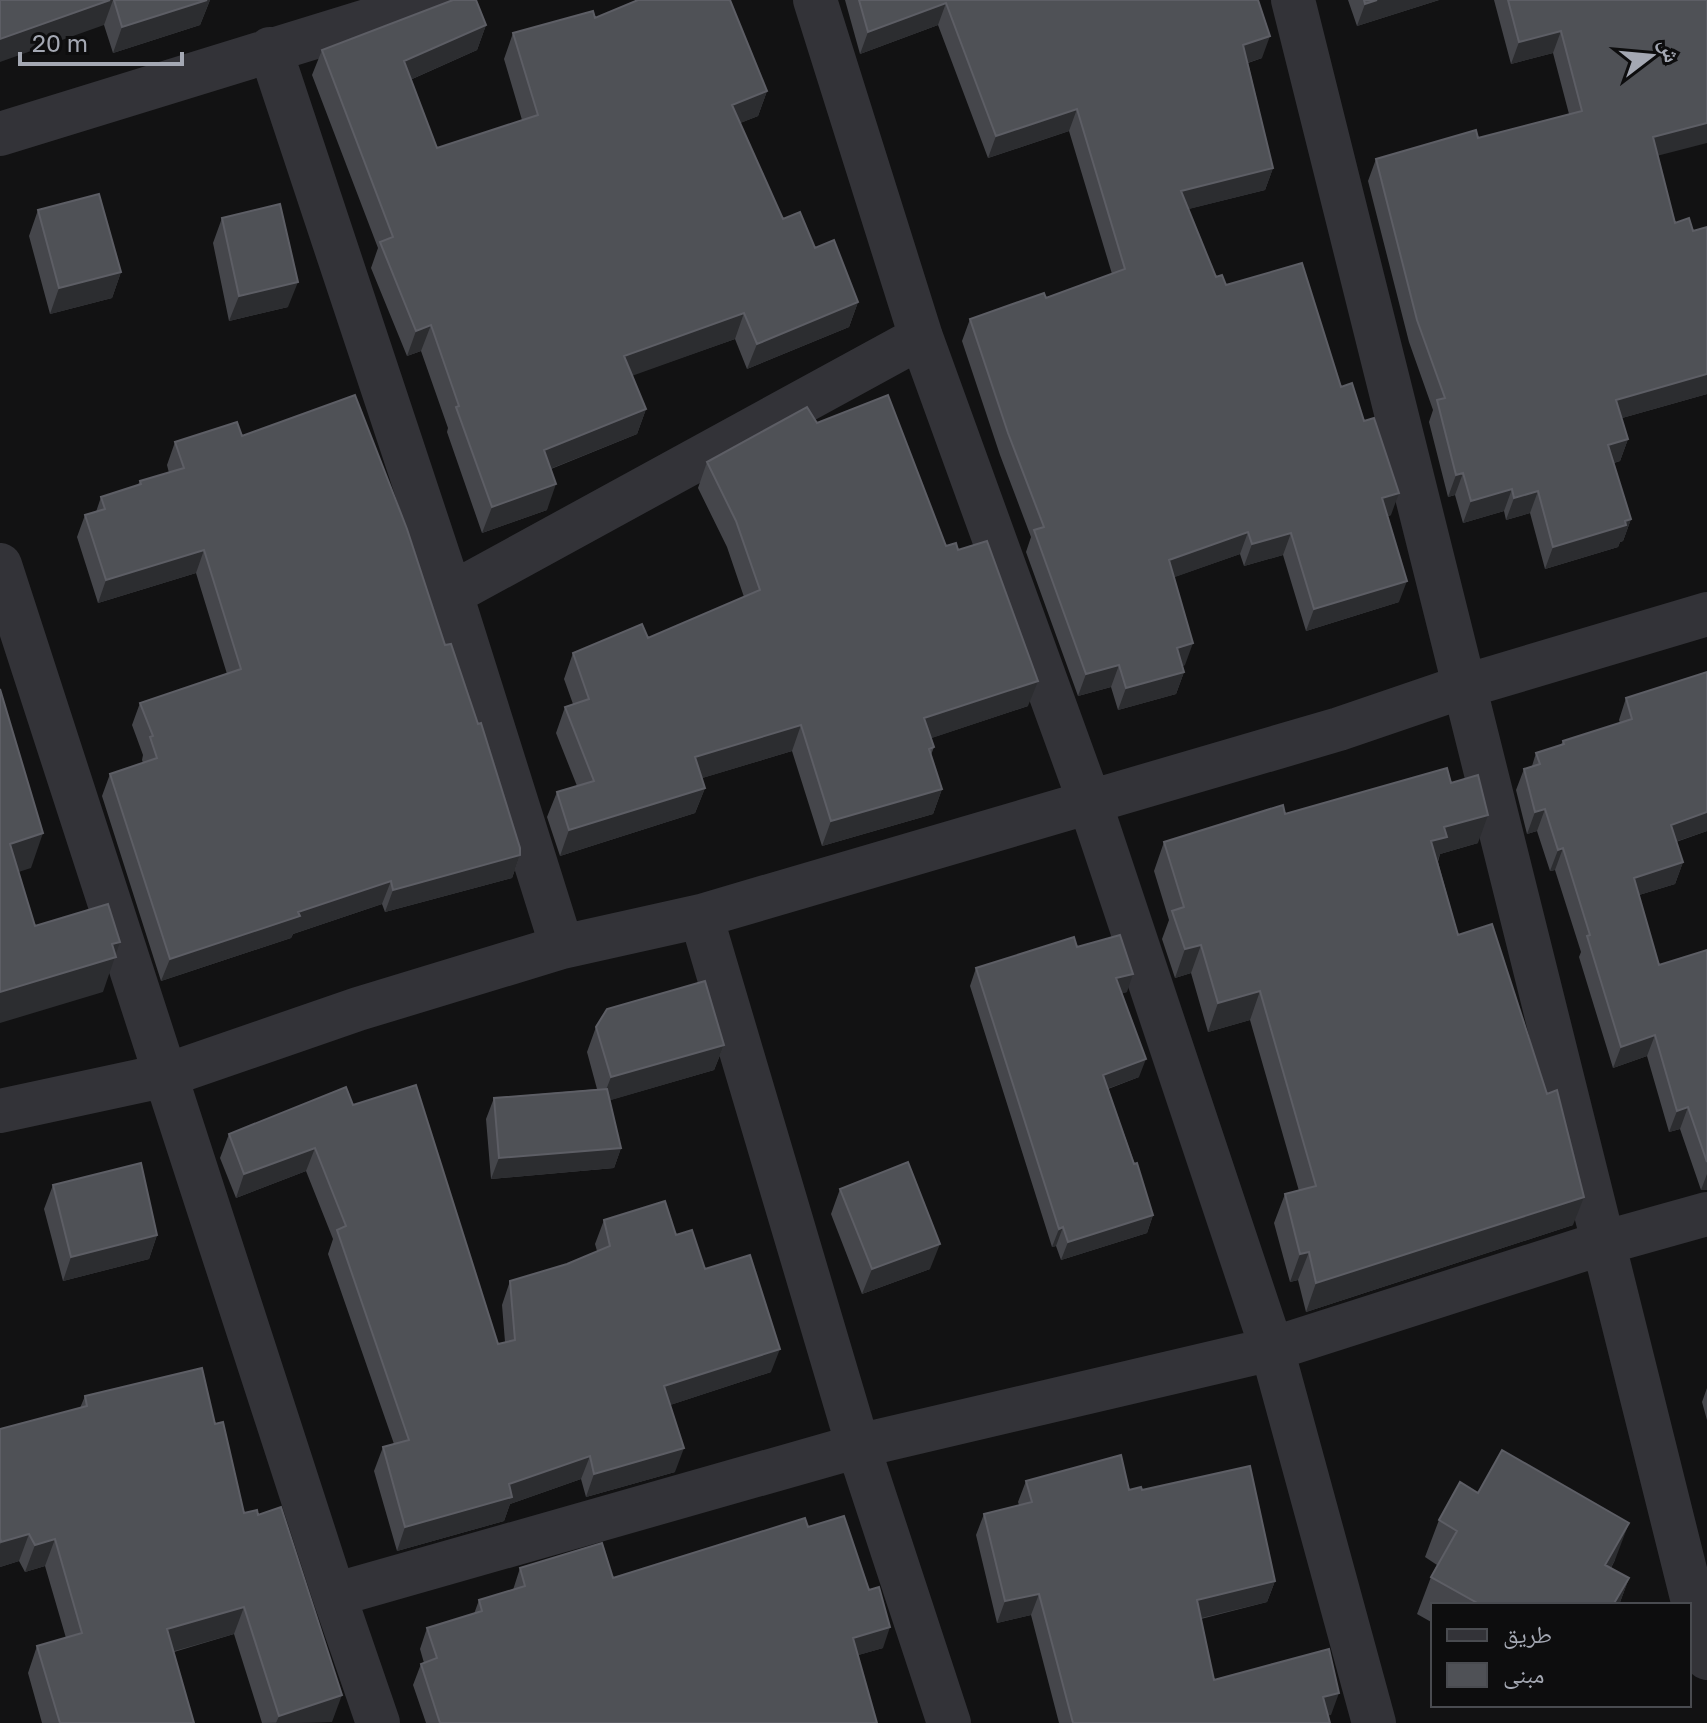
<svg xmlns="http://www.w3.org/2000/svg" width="1707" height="1723" font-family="'Golos Text','Noto Naskh Arabic',sans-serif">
<rect width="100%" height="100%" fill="#121213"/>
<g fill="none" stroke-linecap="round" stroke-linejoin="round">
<path stroke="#333338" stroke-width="44" d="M815,0L921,337L1090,803L1272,1349L1374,1723
M1293,0L1707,1658
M270,49L451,594L562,947
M0,134L435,0
M0,565L334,1595L378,1723
M451,594L921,337
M701,916L858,1446L949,1723
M0,1111L167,1075L358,1009L562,947L701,916L1339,729L1462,687L1707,614
M334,1595L858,1446L1272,1349L1603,1243L1707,1214"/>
</g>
<path fill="#45464b" d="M0,0H210L200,25L113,53L104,25Z
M845,0H1258L1262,58L1248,63L1273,168L1265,190L1188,209L1216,277L1341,387L1391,515L1388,516L1399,602L1306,631L1283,555L1244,566L1240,554L1174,577L1185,665L1182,666L1184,672L1176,694L1118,710L1111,687L1078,696L1026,552L1031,537L1000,455L962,341L970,319L1046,298L1112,274L1069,131L988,158L938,25L860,54Z
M1348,0H1439L1357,26Z
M1494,0H1707L1658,155L1707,394L1622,418L1628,439L1620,461L1614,463L1631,519L1623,541L1620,542L1618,547L1545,569L1530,513L1506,520L1504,511L1463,523L1455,495L1448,497L1429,422L1433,410L1409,342L1368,181L1376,159L1478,138L1569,114L1553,53L1511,64Z
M595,18L767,91L758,116L740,123L783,219L815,248L858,302L849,327L747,369L735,339L632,375L646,409L637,434L551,469L547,510L482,533L447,432L448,428L421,351L407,356L371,268L378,248L312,75L322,50L486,25L477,50L410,80L437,148L522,120L504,59L513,33Z
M38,210L121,272L112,298L50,314L29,236Z
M222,218L288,307L229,321L213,243Z
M817,423L946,546L958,550L1028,706L931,738L934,747L931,755L942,789L933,814L822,846L792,751L702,778L705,788L695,813L560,856L547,817L557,792L577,786L556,733L565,707L573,704L564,679L573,653L648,638L744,597L727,547L698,488L707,462Z
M242,436L445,645L520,855L512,878L385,912L382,904L293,934L291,938L161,981L102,796L110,774L143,763L142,760L143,755L132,725L140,703L227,674L196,573L98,603L77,537L85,515L96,512L101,497L138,485L140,481L169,473L167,465L175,442Z
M1707,672V831L1676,842L1683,862L1675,884L1639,895L1659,965L1707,950V1190H1701L1680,1129L1669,1132L1647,1056L1613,1068L1579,957L1581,952L1555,870L1550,871L1537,831L1527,834L1516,790L1524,769L1532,766L1536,753L1561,745L1563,741L1620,723L1619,720L1626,698Z
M1451,783L1478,843L1440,854L1438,862L1458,935L1573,1225L1306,1312L1298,1280L1290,1282L1274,1223L1285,1194L1299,1191L1250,1020L1208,1032L1191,973L1175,978L1162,939L1169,920L1154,871L1164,842L1285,814Z
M1077,947L1127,992L1122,993L1139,1077L1108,1089L1153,1215L1147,1233L1061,1260L1056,1246L1052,1247L970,986L976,968Z
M596,1027L724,1045L714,1070L610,1100L621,1148L614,1168L491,1179L486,1119L494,1098L597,1089L587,1052Z
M353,1105L498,1344L505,1342L502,1305L510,1281L567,1264L597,1251L595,1244L604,1220L676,1235L705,1269L771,1372L670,1405L675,1472L586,1497L581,1479L510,1504L504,1521L397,1551L374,1471L383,1447L394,1444L328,1254L333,1239L306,1171L236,1198L220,1158L229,1134Z
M53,1185L157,1235L149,1259L63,1281L44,1209Z
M840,1189L930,1269L862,1294L831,1214Z
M1707,1388V1420L1702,1402Z
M85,1396L215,1424L244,1513L332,1722L262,1723L234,1634L174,1652L194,1723H42L28,1673L37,1646L66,1638L45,1566L25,1572L19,1561L0,1567V1429L80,1408Z
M1026,1481L1142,1490L1275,1581L1267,1602L1201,1619L1214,1680L1331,1715H1328L1330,1723H1059L1031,1615L997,1623L976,1535L984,1514L1019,1505L1018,1502Z
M1478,1493L1615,1560L1611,1568L1629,1578L1619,1605H1433V1623L1417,1614L1431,1577L1437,1565L1425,1557L1439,1520Z
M808,1527L883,1648L858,1655L877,1723H426L413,1685L421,1664L424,1663L420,1649L427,1628L474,1614L479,1600L513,1590L520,1568L613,1578Z"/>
<path fill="#2c2d30" d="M110,0H113L104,25L0,62V39Z
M207,0H210L200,25L113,53L122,27Z
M1377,0H1439L1357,26L1365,4Z
M946,3L938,25L860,54L868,32Z
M486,25L477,50L394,87L404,61Z
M1561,31L1553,53L1511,64L1519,42Z
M1270,36L1262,58L1235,67L1243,45Z
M767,91L758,116L723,130L732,105Z
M1077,109L1069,131L988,158L996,136Z
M1707,123V143L1645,159L1653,137Z
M1273,168L1265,190L1173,213L1181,191Z
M121,272L112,298L50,314L59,288Z
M298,282L288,307L229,321L239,296Z
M858,302L849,327L747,369L757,344Z
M744,313L735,339L615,382L624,356Z
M431,325L421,351L407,356L416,331Z
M1707,374V394L1608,422L1616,400Z
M646,409L637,434L535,475L544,450Z
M1628,439L1620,461L1600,467L1608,445Z
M1463,473L1455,495L1448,497L1456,475Z
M556,484L547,510L482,533L492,507Z
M1512,489L1504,511L1463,523L1471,501Z
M1538,491L1530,513L1506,520L1514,498Z
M1399,493L1391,515L1374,520L1382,498Z
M1631,519L1623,541L1620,542L1618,547L1545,569L1553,547Z
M1248,532L1240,554L1161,582L1169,560Z
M1291,533L1283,555L1244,566L1252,544Z
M204,550L196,573L98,603L106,580Z
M1407,581L1399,602L1306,631L1314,609Z
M1193,643L1185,665L1169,669L1177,648Z
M1119,665L1111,687L1078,696L1086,674Z
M1184,672L1176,694L1118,710L1126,688Z
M1038,681L1028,706L914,744L924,718Z
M801,725L792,751L686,783L695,757Z
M705,788L695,813L560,856L569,830Z
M942,789L933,814L822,846L831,821Z
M1545,809L1537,831L1527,834L1535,812Z
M1707,812V831L1663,846L1671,825Z
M1488,815L1478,843L1440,854L1436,865L1431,841L1444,827Z
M43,833L31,868L0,878L10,844Z
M1563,848L1555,870L1550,871L1558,850Z
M520,855L512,878L385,912L393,890Z
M1683,862L1675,884L1626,899L1634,878Z
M391,881L382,904L293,934L291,938L161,981L170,959L298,912Z
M120,942L103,992L0,1023V992Z
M1201,945L1191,973L1175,978L1185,949Z
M1133,974L1127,992L1110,997L1116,978Z
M1260,991L1250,1020L1208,1032L1218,1003Z
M1655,1035L1647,1056L1613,1068L1621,1047Z
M724,1045L714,1070L601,1103L611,1077Z
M1146,1059L1139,1077L1096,1093L1103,1075Z
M1688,1107L1680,1129L1669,1132L1677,1111Z
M315,1148L306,1171L236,1198L244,1174Z
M621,1148L614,1168L491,1179L499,1158Z
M1707,1174V1190H1701Z
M1584,1197L1573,1225L1306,1312L1316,1283Z
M1153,1215L1147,1233L1061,1260L1068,1242Z
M1063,1227L1056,1246L1052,1247L1059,1229Z
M157,1235L149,1259L63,1281L71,1257Z
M940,1244L930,1269L862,1294L872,1269Z
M1309,1252L1298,1280L1290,1282L1300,1254Z
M780,1349L771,1372L655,1410L664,1386Z
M684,1448L675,1472L586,1497L594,1474Z
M590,1456L581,1479L510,1504L504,1521L397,1551L405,1527L509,1484Z
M1629,1523L1615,1560L1592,1602L1605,1565Z
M29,1534L19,1561L0,1567V1545L1,1542Z
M55,1539L45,1566L25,1572L35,1545Z
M1629,1578L1619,1605H1613Z
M1275,1581L1267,1602L1189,1621L1197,1600Z
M1039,1594L1031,1615L997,1623L1005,1601Z
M244,1607L234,1634L157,1656L167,1629Z
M890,1627L883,1648L845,1659L853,1638Z
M1339,1693L1331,1715L1315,1718L1323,1697Z
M342,1695L332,1722L276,1723L279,1716Z"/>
<path fill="#4f5156" stroke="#5d5e65" stroke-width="2" d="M0,0H110L0,39Z
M114,0H207L122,27Z
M453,0H476L486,25L404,61L437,148L538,115L513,33L593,11L595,18L638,0H730L767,91L732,105L783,219L800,212L815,248L834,240L858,302L757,344L744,313L624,356L646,409L544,450L556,484L492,507L456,407L459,406L431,325L416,331L380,242L393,237L322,50Z
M859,0H1258L1270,36L1243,45L1273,168L1181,191L1216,277L1222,275L1226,285L1302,263L1341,387L1352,383L1364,421L1374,418L1399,493L1382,498L1407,581L1314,609L1291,533L1252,544L1248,532L1169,560L1193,643L1177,648L1184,672L1126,688L1119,665L1086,674L1034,530L1044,527L1008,433L970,319L1044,293L1046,298L1125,269L1077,109L996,136L946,3L868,32Z
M1364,0H1377L1365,4Z
M1508,0H1707V123L1653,137L1675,223L1689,218L1693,231L1707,227V374L1616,400L1628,439L1608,445L1631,519L1625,521L1626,525L1553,547L1538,491L1514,498L1512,489L1471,501L1463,473L1456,475L1437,400L1445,398L1417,320L1376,159L1476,130L1478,138L1582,111L1561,31L1519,42Z
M99,194L121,272L59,288L38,210Z
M280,204L298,282L239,296L222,218Z
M355,395L407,529L445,645L451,644L478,724L481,723L520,848V855L393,890L391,881L298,912L300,916L170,959L110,774L157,758L150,737L153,736L140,703L241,669L204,550L106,580L85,515L105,509L101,497L141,484L140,481L184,468L175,442L237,422L242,436Z
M888,395L946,546L956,543L958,550L987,541L1038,681L924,718L934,747L929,749L942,789L831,821L801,725L695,757L705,788L569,830L557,792L594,781L565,707L589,699L573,653L642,624L648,638L760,590L736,521L707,462L807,407L817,423Z
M1707,672V812L1671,825L1683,862L1634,878L1659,965L1707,950V1162L1688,1107L1677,1111L1655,1035L1621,1047L1587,936L1590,935L1563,848L1558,850L1545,809L1535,812L1524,769L1540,764L1536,753L1564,744L1563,741L1632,719L1626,698Z
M0,689L43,833L10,844L35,926L108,904L120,942L112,944L116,957L0,992Z
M1447,768L1451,783L1478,775L1488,815L1444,827L1447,837L1431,841L1458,935L1492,924L1547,1094L1557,1090L1584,1197L1316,1283L1309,1252L1300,1254L1285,1194L1316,1186L1260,991L1218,1003L1201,945L1185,949L1172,911L1184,907L1164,842L1283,805L1285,814Z
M1120,935L1133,974L1116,978L1146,1059L1103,1075L1134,1164L1137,1163L1153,1215L1068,1242L1063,1227L1059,1229L976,968L1074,937L1077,947Z
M705,981L724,1045L611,1077L596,1027L607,1009Z
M416,1085L498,1344L515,1340L510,1281L567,1264L610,1246L604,1220L665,1201L676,1235L692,1230L705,1269L750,1255L780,1349L664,1386L684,1448L594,1474L590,1456L509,1484L512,1497L405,1527L383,1447L409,1440L337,1230L346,1226L315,1148L244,1174L229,1134L346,1087L353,1105Z
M607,1089L621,1148L499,1158L494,1098Z
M908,1162L940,1244L872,1269L840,1189Z
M141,1163L157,1235L71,1257L53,1185Z
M202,1368L215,1424L223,1422L244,1513L257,1510L258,1515L281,1507L342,1695L279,1716L244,1607L167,1629L194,1723H60L37,1646L82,1633L55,1539L35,1545L29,1534L1,1542L0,1538V1429L87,1406L85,1396Z
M1502,1450L1629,1523L1605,1565L1629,1578L1613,1605H1481L1431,1577L1457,1531L1439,1520L1460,1482L1478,1493Z
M1121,1455L1129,1490L1141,1487L1142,1490L1250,1466L1275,1581L1197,1600L1214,1680L1329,1649L1339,1693L1323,1697L1330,1723H1073L1039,1594L1005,1601L984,1514L1032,1502L1026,1481Z
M844,1516L869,1590L879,1587L890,1627L853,1638L877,1723H440L421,1664L437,1658L427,1628L482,1611L479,1600L525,1586L520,1568L602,1543L613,1578L805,1518L808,1527Z"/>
<rect x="1431" y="1603" width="260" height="104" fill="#0d0d0e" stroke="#494b50" stroke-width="2"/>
<rect x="1447" y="1629" width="40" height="12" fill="#333338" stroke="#494b50" stroke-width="2"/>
<text x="1503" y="1643" font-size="24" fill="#a4a8b3">طريق</text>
<rect x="1447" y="1663" width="40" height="24" fill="#4f5156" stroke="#494b50" stroke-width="2"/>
<text x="1503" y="1683" font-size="24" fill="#a4a8b3">مبنى</text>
<g transform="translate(1651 56) rotate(74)" stroke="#0d0d0e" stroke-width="6" paint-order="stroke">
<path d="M0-6L14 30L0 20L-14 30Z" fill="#a4a8b3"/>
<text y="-12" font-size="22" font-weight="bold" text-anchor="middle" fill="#a4a8b3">ش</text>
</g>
<path d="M20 52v12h162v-12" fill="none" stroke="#a4a8b3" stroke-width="4"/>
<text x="32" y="52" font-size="24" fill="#a4a8b3" stroke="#0d0d0e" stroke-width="6" paint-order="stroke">20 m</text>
</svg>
